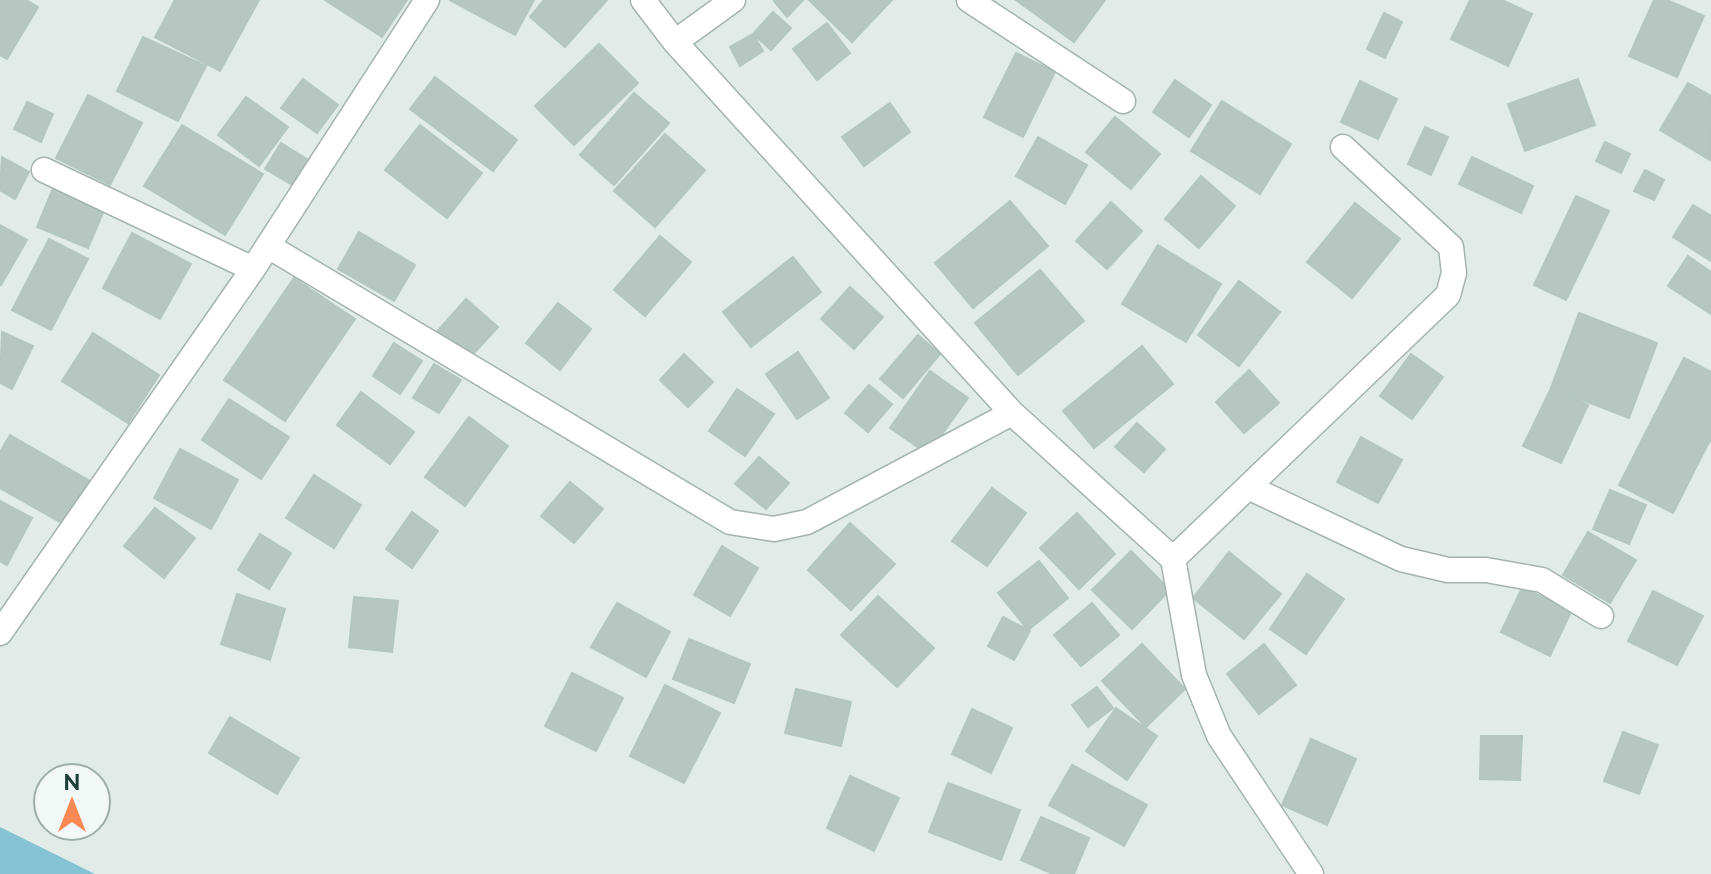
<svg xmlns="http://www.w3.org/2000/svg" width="1711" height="874" font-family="Raleway,sans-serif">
<rect width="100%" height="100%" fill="#e1ece8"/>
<path fill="#85c2d4" d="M0,827L95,874H0Z"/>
<path fill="#b6c7c1" stroke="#b3c6c0" stroke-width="2" d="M0,0H26L38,7L7,59L0,55Z
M175,0H259L220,71L155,37Z
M325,0H407L382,37Z
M450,0H534L515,35Z
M544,0H607L565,47L530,17Z
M803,0L787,17L774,1L775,0Z
M809,0H892L852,42Z
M1016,0H1105L1074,42Z
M1470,0H1502L1532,14L1508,66L1451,39Z
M1654,0H1667L1704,16L1677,77L1629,56Z
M773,12L791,28L771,50L753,34Z
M1384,13L1402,22L1385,58L1367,49Z
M827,23L850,53L817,80L793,49Z
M753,34L763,51L740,66L730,47Z
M143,37L206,66L178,121L117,91Z
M599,44L638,83L574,145L535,106Z
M1016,53L1055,72L1023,137L984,117Z
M435,77L517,140L493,171L410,109Z
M303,79L338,105L317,133L281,108Z
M1578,79L1595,125L1525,151L1508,104Z
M1175,80L1211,105L1189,137L1153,112Z
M1360,81L1397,99L1378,139L1341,122Z
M1688,83L1711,96L1710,160L1660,130Z
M634,93L669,123L614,185L580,155Z
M88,95L142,123L110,185L56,158Z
M246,97L288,127L259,166L218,135Z
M1222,101L1291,144L1260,194L1191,151Z
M27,102L53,114L41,142L14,129Z
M890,103L910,132L864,166L842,137Z
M1115,117L1160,154L1131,189L1086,152Z
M182,125L263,174L225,235L144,186Z
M420,125L482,173L447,218L385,170Z
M1425,127L1448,137L1431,175L1408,164Z
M665,134L705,170L655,227L614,191Z
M1038,137L1087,165L1065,204L1016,176Z
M1605,142L1630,154L1621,173L1596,161Z
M281,143L310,161L294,186L265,169Z
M2,157L29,172L15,199L0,190Z
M1472,157L1533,186L1521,213L1459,184Z
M1645,170L1664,180L1654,200L1634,191Z
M1201,176L1235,206L1199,248L1165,219Z
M54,186L105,208L88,248L37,227Z
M1576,196L1609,211L1566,300L1534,285Z
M1010,201L1048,246L973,308L935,263Z
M1111,202L1142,231L1107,269L1076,241Z
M1355,203L1400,239L1352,298L1307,262Z
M1693,205L1711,216V261L1673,237Z
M0,225L27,240L1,285H0Z
M359,232L415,265L394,301L338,269Z
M132,233L191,264L160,319L103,288Z
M660,236L691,262L645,316L614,290Z
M49,239L88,259L51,330L12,310Z
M1158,245L1221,284L1186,342L1122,304Z
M1688,256L1711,272V314L1668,286Z
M793,257L821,292L751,347L723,312Z
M1040,270L1084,321L1018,375L975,323Z
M294,278L355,319L285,421L224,380Z
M1239,281L1280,312L1239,366L1198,335Z
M850,287L883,317L854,349L821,319Z
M466,299L498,327L465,363L434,335Z
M558,303L591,329L560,370L526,343Z
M1579,313L1657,343L1629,418L1551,388Z
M2,332L33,346L12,389L0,383Z
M93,333L159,375L128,423L62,381Z
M918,335L940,354L903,398L880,379Z
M394,343L422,361L400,394L373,376Z
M1142,346L1173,384L1094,448L1063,411Z
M798,352L829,398L797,419L766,374Z
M684,354L713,382L688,407L660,380Z
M1411,354L1443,377L1412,419L1380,396Z
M1684,358L1711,372V439L1707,446L1653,418Z
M434,364L461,380L439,413L413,398Z
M1249,370L1279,403L1244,433L1216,402Z
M930,371L968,398L928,454L890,428Z
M869,385L892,404L868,432L845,413Z
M1551,388L1588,405L1561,463L1523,446Z
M737,389L774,414L745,456L709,431Z
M361,392L414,432L390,464L337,425Z
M229,399L289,437L261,479L202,440Z
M469,417L508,446L465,506L425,477Z
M1653,418L1707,446L1673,513L1619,485Z
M1137,423L1165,449L1144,472L1115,447Z
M10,435L92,482L67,526L0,488V452Z
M1361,437L1402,460L1378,503L1337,482Z
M180,449L238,480L211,529L154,498Z
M759,457L789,483L766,509L735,484Z
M314,475L361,505L334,548L286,518Z
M570,482L603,509L574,543L541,516Z
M992,488L1026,513L987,566L952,541Z
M1610,490L1646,505L1629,544L1593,529Z
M0,501L32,518L7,565L0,561Z
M155,508L195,538L164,578L124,546Z
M412,512L438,531L412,568L386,549Z
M1077,513L1115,554L1079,589L1040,548Z
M850,523L895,564L851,610L808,570Z
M1588,532L1636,560L1610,603L1563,575Z
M260,534L291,553L269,589L238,570Z
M722,546L758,568L730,616L694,595Z
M1131,551L1170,590L1132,629L1092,590Z
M1229,552L1281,594L1244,639L1193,598Z
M1039,561L1068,598L1028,630L998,593Z
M1307,574L1344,599L1306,654L1270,629Z
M1522,588L1572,610L1550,656L1501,632Z
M1653,591L1703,616L1677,665L1628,641Z
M237,594L285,609L270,660L221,644Z
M878,596L934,648L897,687L841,635Z
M354,597L398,601L392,652L349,647Z
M617,603L670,632L646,677L591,647Z
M1092,603L1119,635L1081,666L1054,635Z
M1003,617L1030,631L1014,660L988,646Z
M689,639L750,664L734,703L673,679Z
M1142,644L1185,689L1146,727L1102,681Z
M1264,644L1296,685L1259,714L1227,674Z
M572,673L623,698L596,751L545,726Z
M665,685L720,713L684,783L630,756Z
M1097,687L1113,708L1088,727L1072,705Z
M796,689L851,702L841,746L785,733Z
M1116,708L1157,736L1127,780L1086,751Z
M972,709L1012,728L991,773L952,754Z
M230,717L299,758L277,794L209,753Z
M1623,732L1658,745L1639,794L1604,781Z
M1481,736H1522L1520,780L1480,779Z
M1311,739L1356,759L1327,825L1282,805Z
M1072,765L1147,805L1124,846L1049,805Z
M850,776L899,798L874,851L827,828Z
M948,783L1020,810L1001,860L929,832Z
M1041,817L1089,838L1074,874H1053L1021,860Z"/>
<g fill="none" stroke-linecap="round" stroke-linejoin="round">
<defs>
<path id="minor" d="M643,0L675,42L1012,413L1173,559L1448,295L1454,273L1451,247L1343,147
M969,0L1123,101
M675,42L733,0
M44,170L253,269
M268,246L730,522L774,529L807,522L1012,413
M1248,487L1401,559L1448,570H1486L1542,580L1601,616
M1173,559L1194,675L1219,736L1311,874
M0,633L253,269L427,0"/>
</defs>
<use href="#minor" stroke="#a3b4b0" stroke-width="27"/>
<use href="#minor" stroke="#fff" stroke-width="24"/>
</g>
<g transform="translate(72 802)"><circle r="38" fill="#f1f8f5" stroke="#9daea9" stroke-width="2"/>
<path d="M0-6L14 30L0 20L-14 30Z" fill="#f98852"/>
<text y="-12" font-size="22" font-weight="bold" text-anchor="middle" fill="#203e38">N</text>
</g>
</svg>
